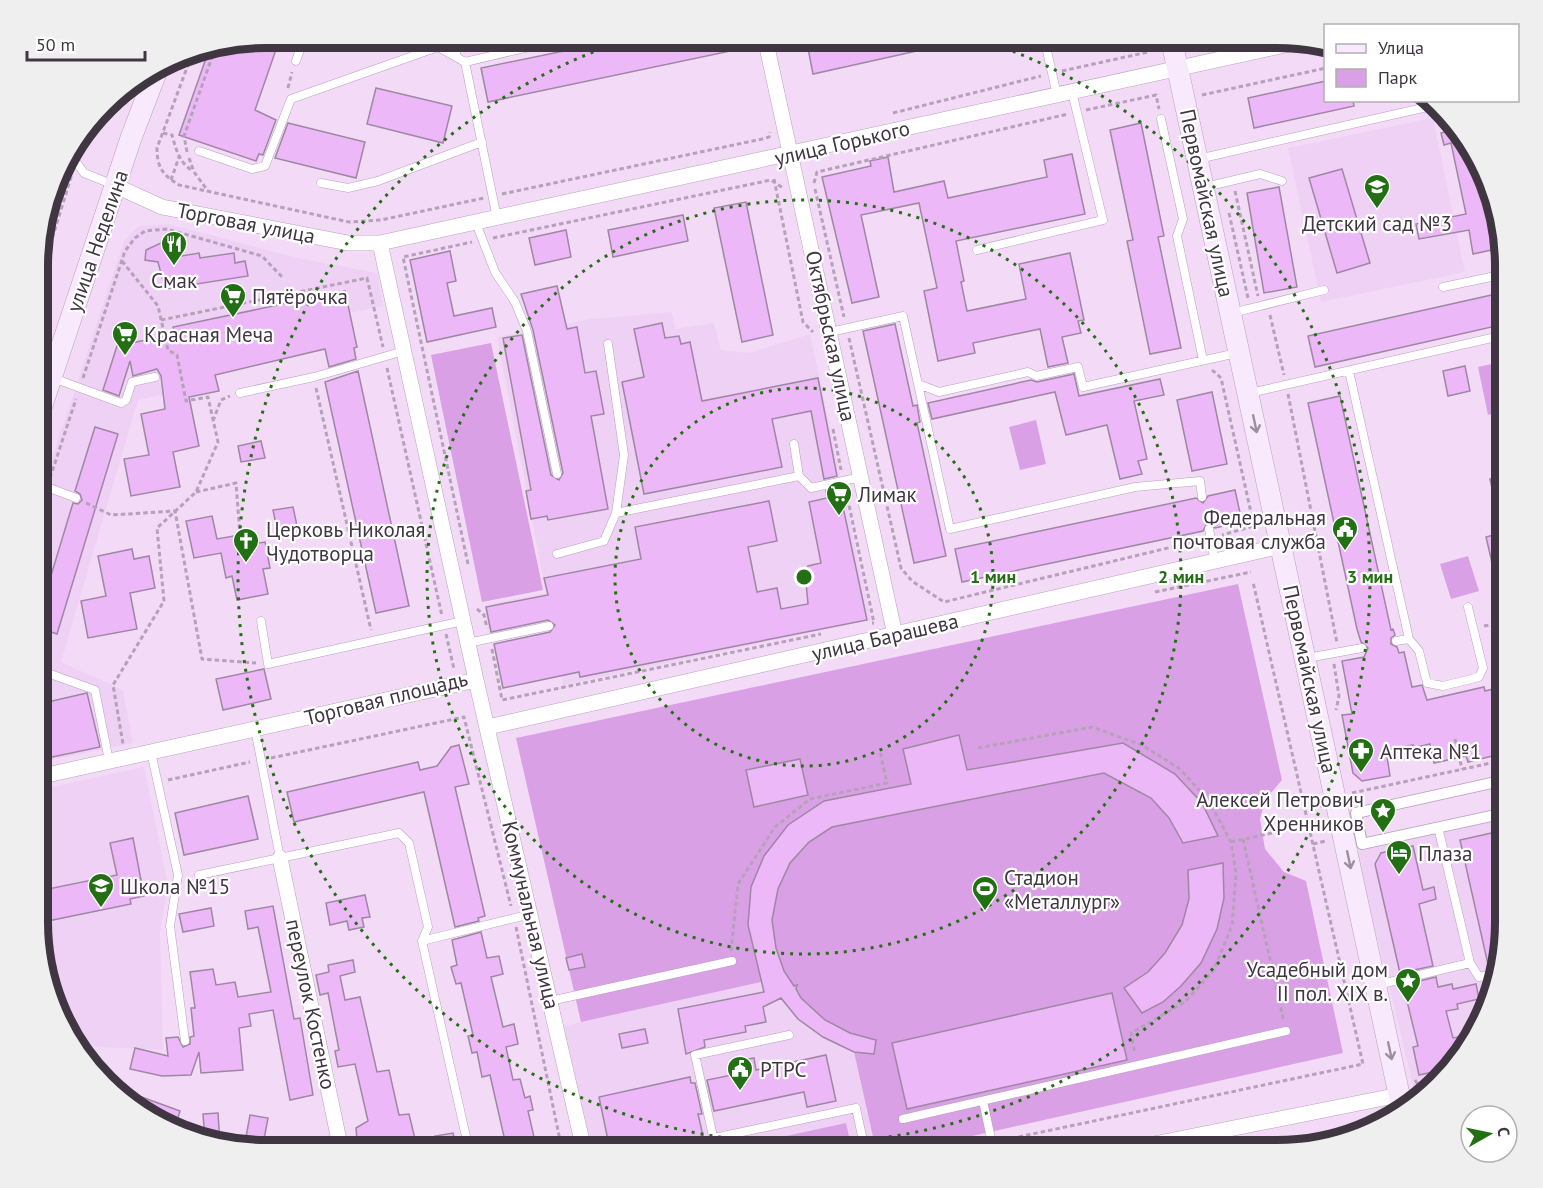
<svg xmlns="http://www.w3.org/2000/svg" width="1543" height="1188" font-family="'PT Sans',sans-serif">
<rect width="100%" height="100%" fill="#f3dbf8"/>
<path fill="#efd1f5" d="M1433,118L1465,272L1321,302L1288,148Z
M169,224L297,258L377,273L383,306L175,349L184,390L138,400L61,662L123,690L133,743L38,763L39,498L124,241L138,226Z
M672,312L675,329L714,323L721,350L749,353L810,334L871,620L563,685L551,624L490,635L484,605L546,593L497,337L591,319Z
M144,767L168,885L160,933L163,1050L79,1046L61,1023L38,937V790Z
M1505,819V937L1488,1010L1449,1072L1416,1097L1356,851Z
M761,982L772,1002L781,998L798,1019L854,1052L876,1150H592L564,1026Z"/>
<path fill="#daa0e6" d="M491,343L543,590L482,602L431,355Z
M1505,361V411L1488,415L1478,367Z
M1036,420L1046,464L1020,470L1009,427Z
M1468,556L1479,591L1451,599L1440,564Z
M1238,584L1282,780L1265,800L1260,819L1265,849L1284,872L1306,881L1343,1053L910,1150H876L854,1052C823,1037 803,1025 781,998L772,1002L761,982L581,1022L516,738Z
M846,1123L852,1150H722Z"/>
<path fill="#edb8f7" stroke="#9e87a3" stroke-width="1.5" d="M266,38H280L255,110L276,120L263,155L259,154L256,161L179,135L210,47Z
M627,38H737L740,49L488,102L481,68Z
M833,38H953V43L813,74L807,43Z
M1326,81V100H1353L1354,106L1254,128L1248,98Z
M376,88L452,106L443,143L367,124Z
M1447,119L1482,165L1501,248L1473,254L1469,230L1419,239L1416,224L1466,214L1451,143L1444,145L1441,133L1449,131Z
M288,123L365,142L356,178L275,158Z
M1141,123L1164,236L1158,237L1181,348L1150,354L1127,241L1133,240L1110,130Z
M1072,154L1085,214L956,241L964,281L961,282L967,311L1026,299L1019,264L1070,253L1084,320L1078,321L1081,333L1062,337L1068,363L1048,367L1040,329L973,343L975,353L938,361L924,291L937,288L919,203L861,215L879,297L852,303L822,177L871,166L870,161L888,157L894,192L944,181L948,198L1047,177L1044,160Z
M1342,169L1370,263L1337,273L1309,178Z
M1279,187L1297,287L1264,293L1247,193Z
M746,202L773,335L742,342L714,208Z
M683,215L688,241L613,257L608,230Z
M566,230L571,257L535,265L529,238Z
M167,240L170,258L199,253L200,258L234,253L235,263L245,261L248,276L165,289L158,262L145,260L146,250Z
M450,251L456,281L447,283L454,316L492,308L496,327L427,342L410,260Z
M557,286L567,329L577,327L585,373L596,371L604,414L591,416L608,509L548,520L547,516L531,519L526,491L531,490L503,338L522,335L551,475L559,480L563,473L533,330L521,294Z
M345,291L357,347L354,348L356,359L329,367L325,349L215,375L219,391L189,397L199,446L173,452L180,487L131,496L124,459L149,455L141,414L165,409L161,376L157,369L133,376L130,361L119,396L103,390L117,346L175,334L173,327Z
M1505,292V324L1315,367L1308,336Z
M662,323L665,338L679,336L681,344L690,342L702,401L818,378L837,476L824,479L811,411L772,419L782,467L644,494L622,382L644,377L634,329Z
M895,324L913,406L917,405L920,422L917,423L946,556L914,563L863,331Z
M1465,366L1470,391L1448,396L1443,371Z
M358,371L409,606L376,613L325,382Z
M1074,374L1079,396L1160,379L1164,395L1134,401L1147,459L1138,461L1142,474L1120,479L1107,425L1066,435L1055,392L932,419L928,403L1031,380L1037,382Z
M1212,392L1227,464L1192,471L1177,400Z
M1340,396L1391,630L1393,629L1395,635L1391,638V644L1397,647L1399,653L1404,652L1412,687L1422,685L1427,700L1484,687L1485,691L1505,686V753L1468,762L1466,756L1434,763L1430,744L1413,748V745L1386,750L1390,776L1362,781L1353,773L1342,715L1352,714L1342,661L1364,657L1368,648L1361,642L1357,629L1308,403Z
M95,427L118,434L57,634L39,628V615L73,503L78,504L82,500L80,494L75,491Z
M261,441L265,458L241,462L238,446Z
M1505,475V523L1500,524L1490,479Z
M839,488L867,620L580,677L579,672L503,688L494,644L550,632L555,625L548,620L491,632L486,607L548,595L544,578L641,559L635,527L769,501L777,541L748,547L757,592L777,588L781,609L808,604L805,572L808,566L821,563L809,502L827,498L826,491Z
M1235,490L1242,522L1215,528L1207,523L1203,531L962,582L955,549L1196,498L1203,503L1208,496Z
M293,507L299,535L279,539L273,510Z
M212,516L217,539L251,533L253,544L265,542L270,568L263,569L268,594L237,600L232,576L226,578L221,553L194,558L186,521Z
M1505,532V596L1500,597L1486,537Z
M132,549L134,559L149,556L155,588L130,593L137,629L88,638L81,601L106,596L98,556Z
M264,669L271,699L223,710L216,679Z
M87,693L100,747L38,760L39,704Z
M959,735L967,770L1123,743L1175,774L1202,803L1218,836L1183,843L1169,818L1151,798L1104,773L832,827L809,842L790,863L778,889L772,920L776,948L784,971L794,986L797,985L796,989L801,998L825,1020L850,1033L876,1040L874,1054L854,1052L823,1037L798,1019L781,998L763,1007L766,1022L745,1026L746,1032L704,1040L705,1047L686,1054L678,1009L764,992L748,925L751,887L764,856L788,825L824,801L911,784L903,749Z
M459,745L469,784L455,787L485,916L478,918L479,921L455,927L424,792L294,822L287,792L418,762L420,770L437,766L451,747Z
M800,759L808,795L754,807L746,770Z
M248,796L258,839L184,855L175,813Z
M1505,830V937L1498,968L1489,969L1460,840Z
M133,838L144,896L130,899L131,904L38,923V891L117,875L110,843Z
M1413,846L1423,890L1434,887L1436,899L1419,904L1433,966L1400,973L1375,864L1381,853Z
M1223,863L1224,898L1217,929L1201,963L1181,986L1163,1002L1142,1013L1124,988L1148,972L1165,953L1182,925L1189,899L1188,870Z
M365,895L370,917L362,918L364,927L349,930L347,921L330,925L326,903Z
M273,906L294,1019L300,1018L313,1095L290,1100L273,1010L249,1014L251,1026L239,1028L243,1070L201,1073L199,1052L191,1075L162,1076L130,1069L135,1048L168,1056L166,1038L178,1037L183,1047L190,1044V1037L194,1036L191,1008H195L190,972L213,969L216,985L235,982L238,997L271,992L258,927L248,929L245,911Z
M211,908L214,926L183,932L179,914Z
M481,932L487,958L499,956L503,974L491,977L503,1027L514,1024L518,1044L506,1047L513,1080L520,1079L525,1098L530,1096L533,1110L528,1111L537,1150H507L490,1075L482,1077L477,1052L472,1053L468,1036L473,1035L461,983L456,984L451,967L457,965L452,940Z
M582,954L585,967L569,970L566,958Z
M353,960L355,972L340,976L345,1000L360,997L377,1072L389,1070L399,1115L409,1114L417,1147L397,1150H366L357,1140L356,1128L368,1121L355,1064L338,1067L335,1051L339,1050L328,993L320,995L316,975L329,972L328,965Z
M1436,977L1438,987L1452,984L1453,989L1476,984L1479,999L1457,1004L1458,1009L1446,1011L1453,1038L1473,1034L1451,1068L1419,1075L1413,1047L1418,1046L1403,985Z
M1112,993L1127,1060L907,1109L892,1043Z
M645,1029L648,1043L622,1048L619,1034Z
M826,1055L836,1101L807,1107L804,1092L714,1111L707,1080L742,1073L739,1061L754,1058L756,1070Z
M690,1077L691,1083H695L702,1114H698L703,1136L688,1139L690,1150H610L599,1097Z
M117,1088L180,1111L174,1130L116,1094Z
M218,1113L220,1143L205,1139L203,1114Z
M250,1115L268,1118L262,1150L244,1148Z
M453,1133L457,1150H438L435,1136Z"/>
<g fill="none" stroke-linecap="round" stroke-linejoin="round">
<defs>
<path id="service" d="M1044,38L1057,95
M455,56L461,38
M296,61L304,38
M1161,119L1183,219L1177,236L1203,360
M199,151L252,169L265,166L291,99L438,47L465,62
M69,152L84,173L114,185
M1198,159L1436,105
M321,183L348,188L378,181L482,142
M1205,187L1260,174L1282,181
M497,218L465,62L568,38
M476,223L495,272L515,302L527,331L557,474
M977,250L1103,220L1072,92
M1443,287L1505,274
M1232,313L1324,290
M830,332L903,316L918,384L939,392L1028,372L1036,376L1078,367L1083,387L1237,353
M608,344L624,455L616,513
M1349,371L1409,639L1419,651L1427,683L1443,686L1479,677L1483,668L1468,607
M53,378L121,403L126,400L132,382L155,377
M918,384L950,529L1135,487L1200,481L1202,497
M240,393L314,377L404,351
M1250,393L1505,335
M794,444L799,476
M39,484L76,498
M1209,529L1215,563
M557,554L604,541L616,513L799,476L811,488L861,477
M261,621L268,664L463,621
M1396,641L1409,639
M468,643L549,626
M1307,658L1362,648
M39,670L95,690L109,761
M151,752L178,875L170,926L185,1041
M280,858L399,833L409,843L428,927L422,941L469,1150
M199,875L280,858L255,729
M422,941L531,914
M1470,963L1479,977L1496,974
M1377,985L1470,963L1438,827
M550,1001L732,961
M983,1101L992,1143L996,1150
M903,1119L1286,1031
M1190,1136L1193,1150
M714,1138L856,1108L865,1150
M716,1150L695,1055L789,1035"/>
<path id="pedestrian" d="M1505,813L1362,844L1356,813L1505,780"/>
<path id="minor" d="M765,38L895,635
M116,186L162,207L348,243H380L1303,41
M476,680L584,1150
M488,727L1281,546
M38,777L476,680L380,243
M280,858L341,1150
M1124,1150L1399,1095"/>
<path id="secondary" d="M1171,38L1402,1108
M39,414L131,138L157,70"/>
</defs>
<use href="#service" stroke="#b8a0bc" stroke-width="9"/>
<use href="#pedestrian" stroke="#b8a0bc" stroke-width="12"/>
<use href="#minor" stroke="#b8a0bc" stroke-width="16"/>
<use href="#secondary" stroke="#b8a0bc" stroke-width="22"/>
<path stroke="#b5a2b9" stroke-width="3" stroke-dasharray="4.5 3" stroke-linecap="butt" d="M1191,48L1211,44
M194,49L157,148C157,168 163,175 179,185L349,222L381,220L484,198
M1062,71L1148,52L1145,38
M288,88L292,72
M1202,95L1326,68
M1086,110L1156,95L1159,109
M893,113L1041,76
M163,133L172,135C176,149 179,163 193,171
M78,147L80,138
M187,152L184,136L216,46
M189,158L194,172L208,191
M774,179L803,322L813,332
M171,180L179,157
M814,183L817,172L1068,114
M815,189L844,317
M1235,191L1258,296
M502,194L762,139L769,137L770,132
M50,206L60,210
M1229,213L1248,298
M493,238L771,180L783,188
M122,261L158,306L168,350L177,355L186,401L208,397L218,442L196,492L157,528L164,601L113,685L123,744
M39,281L72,174
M1270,315L1284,375
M161,320L367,278L383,347
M849,338L901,568L912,581L944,602L1201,540
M387,368L442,616
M1212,370L1221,378L1254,526L1222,535
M83,378L125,251L135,238L145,231L167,229L262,256L282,277
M316,388L371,630
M1288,394L1337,643
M213,421L221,400L230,396
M833,429L841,470
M50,478L76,399
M846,491L874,623H872
M196,492L236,483L240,535
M86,503L111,515L175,511L202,659L256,663
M39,511L44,496
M468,564L403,257L472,242
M1155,592L1251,572
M477,609L484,615L487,628
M1484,626L1500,623
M446,634L454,669
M492,649L502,700L821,634
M1334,664L1339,696L1336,710
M1455,739L1462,769
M978,748L1092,727L1142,745L1180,769L1209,801L1231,842L1236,873L1232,926L1213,971L1185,1002L1131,1033L1135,1054
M271,758L464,717L511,906
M168,780L250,762
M1352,793L1505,760
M1243,839L1284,1022
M1231,842L1309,825
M1313,844L1326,841
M516,927L562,1150
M731,951L738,884L775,827L810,799L887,783L880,751
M1415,1080L1423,1092
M1004,1140L1363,1064L1253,582
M954,1150L982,1145"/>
<use href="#service" stroke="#fff" stroke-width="8"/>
<use href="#pedestrian" stroke="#fff" stroke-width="10"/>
<use href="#minor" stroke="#fff" stroke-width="15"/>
<use href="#secondary" stroke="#f9e9fc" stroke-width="21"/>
</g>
<defs><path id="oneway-shaft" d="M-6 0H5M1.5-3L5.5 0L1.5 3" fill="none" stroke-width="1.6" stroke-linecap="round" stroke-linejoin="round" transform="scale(1.5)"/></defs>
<g stroke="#9c909f">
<use href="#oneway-shaft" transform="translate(1255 424) rotate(78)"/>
<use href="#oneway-shaft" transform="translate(1349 860) rotate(78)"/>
<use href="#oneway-shaft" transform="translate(1390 1051) rotate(78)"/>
</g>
<g fill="none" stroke="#236f13" stroke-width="3" stroke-dasharray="3 6">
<circle cx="804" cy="577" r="189"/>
<circle cx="804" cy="577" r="377"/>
<path d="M979 39A566 566 0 1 1 629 39"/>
</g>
<defs>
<symbol id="school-pin" viewBox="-11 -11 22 30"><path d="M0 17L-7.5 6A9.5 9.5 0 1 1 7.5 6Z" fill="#236f13" stroke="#fff"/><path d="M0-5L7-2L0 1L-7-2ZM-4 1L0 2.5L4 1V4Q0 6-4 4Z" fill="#fff"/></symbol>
<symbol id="restaurant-pin" viewBox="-11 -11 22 30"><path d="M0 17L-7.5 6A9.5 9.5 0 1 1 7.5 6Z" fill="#236f13" stroke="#fff"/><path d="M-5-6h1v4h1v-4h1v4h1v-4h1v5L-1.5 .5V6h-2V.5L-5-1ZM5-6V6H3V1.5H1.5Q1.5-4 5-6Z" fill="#fff"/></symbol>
<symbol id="supermarket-pin" viewBox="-11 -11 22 30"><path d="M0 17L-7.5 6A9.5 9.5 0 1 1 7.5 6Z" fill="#236f13" stroke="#fff"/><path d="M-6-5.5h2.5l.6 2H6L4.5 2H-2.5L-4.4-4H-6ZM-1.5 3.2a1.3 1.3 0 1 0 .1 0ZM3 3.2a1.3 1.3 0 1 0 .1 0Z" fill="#fff"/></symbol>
<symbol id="civic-pin" viewBox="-11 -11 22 30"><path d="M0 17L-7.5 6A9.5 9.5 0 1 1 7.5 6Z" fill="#236f13" stroke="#fff"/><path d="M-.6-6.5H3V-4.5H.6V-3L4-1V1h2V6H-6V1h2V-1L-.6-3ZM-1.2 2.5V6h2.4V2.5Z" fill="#fff"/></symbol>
<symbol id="church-pin" viewBox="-11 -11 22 30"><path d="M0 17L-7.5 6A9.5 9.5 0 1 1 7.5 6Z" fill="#236f13" stroke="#fff"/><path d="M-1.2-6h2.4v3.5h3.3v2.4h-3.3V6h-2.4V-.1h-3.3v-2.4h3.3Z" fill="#fff"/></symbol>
<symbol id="pharmacy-pin" viewBox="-11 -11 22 30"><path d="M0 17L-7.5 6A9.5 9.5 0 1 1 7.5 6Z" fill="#236f13" stroke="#fff"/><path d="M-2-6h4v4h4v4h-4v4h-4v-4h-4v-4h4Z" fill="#fff"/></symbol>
<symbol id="sight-pin" viewBox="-11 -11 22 30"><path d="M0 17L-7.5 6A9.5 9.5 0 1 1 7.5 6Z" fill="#236f13" stroke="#fff"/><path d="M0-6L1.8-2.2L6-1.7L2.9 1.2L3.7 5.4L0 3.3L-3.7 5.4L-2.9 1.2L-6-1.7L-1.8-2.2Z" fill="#fff"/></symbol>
<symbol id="hotel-pin" viewBox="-11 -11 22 30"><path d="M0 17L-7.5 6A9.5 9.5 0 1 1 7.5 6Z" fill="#236f13" stroke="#fff"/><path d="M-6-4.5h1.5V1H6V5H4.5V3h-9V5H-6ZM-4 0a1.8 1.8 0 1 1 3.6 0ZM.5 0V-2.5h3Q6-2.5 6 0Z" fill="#fff"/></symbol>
<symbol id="stadium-pin" viewBox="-11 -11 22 30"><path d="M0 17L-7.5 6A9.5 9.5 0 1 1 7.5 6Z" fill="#236f13" stroke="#fff"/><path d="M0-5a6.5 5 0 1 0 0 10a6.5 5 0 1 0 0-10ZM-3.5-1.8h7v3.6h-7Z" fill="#fff"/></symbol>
</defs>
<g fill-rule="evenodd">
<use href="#school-pin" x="1362" y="172" width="30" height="40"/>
<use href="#restaurant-pin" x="159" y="229" width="30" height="40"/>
<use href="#supermarket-pin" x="218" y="281" width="30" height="40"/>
<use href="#supermarket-pin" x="110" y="319" width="30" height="40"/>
<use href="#supermarket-pin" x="824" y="479" width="30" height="40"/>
<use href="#civic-pin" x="1330" y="514" width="30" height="40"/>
<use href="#church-pin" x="231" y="526" width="30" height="40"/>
<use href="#pharmacy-pin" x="1346" y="736" width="30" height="40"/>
<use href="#sight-pin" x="1368" y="796" width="30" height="40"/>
<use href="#hotel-pin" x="1384" y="838" width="30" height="40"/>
<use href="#school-pin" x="86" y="871" width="30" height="40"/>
<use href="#stadium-pin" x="970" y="874" width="30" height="40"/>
<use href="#sight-pin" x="1393" y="966" width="30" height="40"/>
<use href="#civic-pin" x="725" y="1054" width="30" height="40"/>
</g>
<g text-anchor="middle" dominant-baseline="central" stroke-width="4.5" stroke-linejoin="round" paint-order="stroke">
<g font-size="21" fill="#403642" stroke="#fff">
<text transform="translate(842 143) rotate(-13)">улица Горького</text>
<text transform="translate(1207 203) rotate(78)">Первомайская улица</text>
<text transform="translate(246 223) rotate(11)">Торговая улица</text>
<text transform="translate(97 241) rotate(-71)">улица Неделина</text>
<text transform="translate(831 336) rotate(78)">Октябрьская улица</text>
<text transform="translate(885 637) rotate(-13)">улица Барашева</text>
<text transform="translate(1310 679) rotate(78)">Первомайская улица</text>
<text transform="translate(386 698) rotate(-14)">Торговая площадь</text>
<text transform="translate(531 915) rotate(77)">Коммунальная улица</text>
<text transform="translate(311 1004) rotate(78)">переулок Костенко</text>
</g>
<g font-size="21" fill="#403642" stroke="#fff" text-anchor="start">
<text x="1377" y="223" text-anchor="middle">Детский сад №3</text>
<text x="174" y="280" text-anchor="middle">Смак</text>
<text x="252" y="296">Пятёрочка</text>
<text x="144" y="334">Красная Меча</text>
<text x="858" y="494">Лимак</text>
<text x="1326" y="517" text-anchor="end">Федеральная<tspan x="1326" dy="24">почтовая служба</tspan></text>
<text x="266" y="529">Церковь Николая<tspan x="266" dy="24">Чудотворца</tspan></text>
<text x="1380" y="751">Аптека №1</text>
<text x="1364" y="799" text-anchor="end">Алексей Петрович<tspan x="1364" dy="24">Хренников</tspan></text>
<text x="1418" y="853">Плаза</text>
<text x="1004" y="877">Стадион<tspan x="1004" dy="24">«Металлург»</tspan></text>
<text x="120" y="886">Школа №15</text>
<text x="1388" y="969" text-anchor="end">Усадебный дом<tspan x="1388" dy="24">II пол. XIX в.</tspan></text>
<text x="760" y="1069">РТРС</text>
</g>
</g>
<path d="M0 0H1543V1188H0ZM266 48H1277A218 218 0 0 1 1495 266V922A218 218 0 0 1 1277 1140H266A218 218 0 0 1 48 922V266A218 218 0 0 1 266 48Z" fill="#f0eff0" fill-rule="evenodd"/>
<path fill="none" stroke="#403642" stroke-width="8" d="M266 48H1277A218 218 0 0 1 1495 266V922A218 218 0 0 1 1277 1140H266A218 218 0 0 1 48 922V266A218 218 0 0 1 266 48Z"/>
<circle cx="804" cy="577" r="9" fill="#236f13" stroke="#fff" stroke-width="3"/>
<g font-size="18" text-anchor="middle" font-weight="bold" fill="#236f13" stroke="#fff" stroke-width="4.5" stroke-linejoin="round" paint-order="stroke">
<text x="993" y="583">1 мин</text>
<text x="1181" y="583">2 мин</text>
<text x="1370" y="583">3 мин</text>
</g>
<rect x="1324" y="24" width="195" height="78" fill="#ffffff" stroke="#b3afb3" stroke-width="1.5"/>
<rect x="1336" y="44" width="30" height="9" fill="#f9e9fc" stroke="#b3afb3" stroke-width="1.5"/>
<text x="1378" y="54" font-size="18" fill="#403642">Улица</text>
<rect x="1336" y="69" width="30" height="18" fill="#daa0e6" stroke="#b3afb3" stroke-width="1.5"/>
<text x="1378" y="84" font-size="18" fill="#403642">Парк</text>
<g transform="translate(1489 1134) rotate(81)"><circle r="28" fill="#ffffff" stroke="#b3afb3" stroke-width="1.5"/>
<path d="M0-4.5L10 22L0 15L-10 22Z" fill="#236f13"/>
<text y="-9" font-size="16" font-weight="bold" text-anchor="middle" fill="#403642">С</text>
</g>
<path d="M27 51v9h118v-9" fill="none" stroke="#403642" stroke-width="3"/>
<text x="36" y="51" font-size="18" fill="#403642" stroke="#ffffff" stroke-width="4.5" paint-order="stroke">50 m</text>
</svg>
